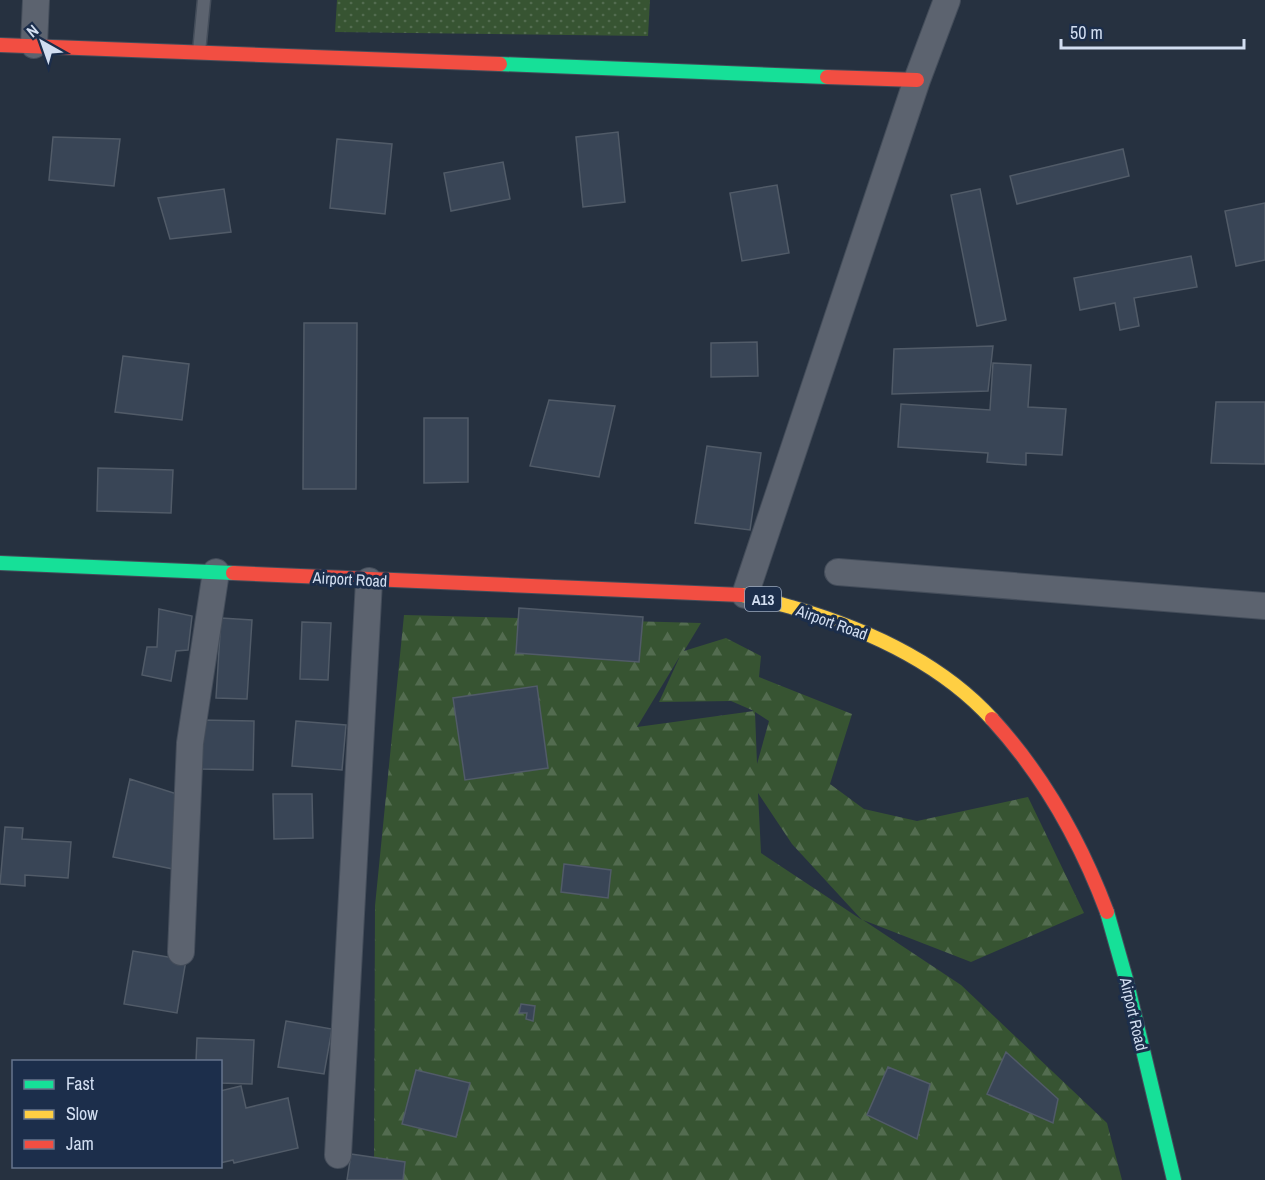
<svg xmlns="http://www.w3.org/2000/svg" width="1265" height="1180" font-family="'Archivo Narrow',sans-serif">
<defs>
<pattern id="forest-firs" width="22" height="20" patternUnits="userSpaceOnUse" patternTransform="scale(1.5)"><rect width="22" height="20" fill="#375432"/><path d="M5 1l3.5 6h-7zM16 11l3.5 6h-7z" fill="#536c50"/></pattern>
<pattern id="park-dots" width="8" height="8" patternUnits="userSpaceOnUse" patternTransform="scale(1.5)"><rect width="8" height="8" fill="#375432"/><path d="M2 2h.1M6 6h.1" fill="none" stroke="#536c50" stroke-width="1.8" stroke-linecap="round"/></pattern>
</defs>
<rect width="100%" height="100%" fill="#263140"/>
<path fill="url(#forest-firs)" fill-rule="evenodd" d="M404,615L701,623L684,651L726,638L761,656L759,677L852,714L830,784L864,809L917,821L1028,797L1084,913L971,962L863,920L961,985L1107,1123L1122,1180H374L375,906ZM680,656L659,702L731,701L754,711L637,727ZM755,712L769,721L757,764ZM758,793L792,844L862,920L761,853Z"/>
<path fill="url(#park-dots)" d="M337,0H650L648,36L335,32Z"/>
<path fill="#394556" stroke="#515b68" stroke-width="1.5" d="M618,132L625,202L583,207L576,137Z
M53,137L120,139L114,186L49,180Z
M337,139L392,144L385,214L330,208Z
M1123,149L1129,176L1017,204L1010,176Z
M503,162L510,199L451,211L444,173Z
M777,185L789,253L742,261L730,193Z
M224,189L231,232L170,239L158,198Z
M980,189L1006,320L977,326L951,195Z
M1265,203V260L1236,266L1225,211Z
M1191,256L1197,287L1134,298L1139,326L1120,330L1115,303L1080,310L1074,278Z
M304,323H357L356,489H303Z
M757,342L758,376L711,377V343Z
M993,346L988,391L892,394L894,349Z
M123,356L189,364L182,420L115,412Z
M993,363L1031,365L1028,407L1066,409L1062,455L1026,453V465L987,462L988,453L898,447L901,404L990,410Z
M549,400L615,406L599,477L530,466Z
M1216,402H1265V464L1211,463Z
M424,418H468V482L424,483Z
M707,446L761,453L750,530L695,523Z
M98,468L173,470L171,513L97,511Z
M519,608L643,617L639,662L516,653Z
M159,609L192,616L188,650L176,651L171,681L142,675L147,647H157Z
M221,618L252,620L247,699L216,698Z
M302,622L331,623L328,680L300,679Z
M537,686L548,768L465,780L453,698Z
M201,720L254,721L253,770L200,769Z
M296,721L346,725L342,770L292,766Z
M130,779L180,795L173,869L113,857Z
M273,794H312L313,838L274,839Z
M5,827L23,828L22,839L71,842L68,878L25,875V886L0,884Z
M564,864L611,870L608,898L561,892Z
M133,951L186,960L177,1013L124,1004Z
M521,1004L535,1006L533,1021L526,1019L527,1013H519Z
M286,1021L332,1029L324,1074L278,1067Z
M197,1038L254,1040L252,1084L220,1083V1062H196Z
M1006,1052L1058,1099L1053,1123L987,1094Z
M888,1067L930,1084L917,1139L867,1115Z
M416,1070L470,1083L456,1137L402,1124Z
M241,1086L246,1108L288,1098L298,1148L234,1163L233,1160L220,1163V1091Z
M351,1154L405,1162L403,1180H347Z"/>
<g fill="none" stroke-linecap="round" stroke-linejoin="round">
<defs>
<path id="lane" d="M199,52L204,0"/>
<path id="street" d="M34,45L36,0
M838,572L1265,606
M745,595L917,80L947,0
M181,952L190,743L216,572
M338,1155L369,581"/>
<path id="fast" d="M500,64L827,77
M0,563L233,573
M1107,912L1126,979L1174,1180"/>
<path id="slow" d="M742,595C758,597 775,603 791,607C864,628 940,662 992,719"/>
<path id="jam" d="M0,45L500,64
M827,77L917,80
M233,573L742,595
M992,719C1044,776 1080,840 1107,912"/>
</defs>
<use href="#lane" stroke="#444d5a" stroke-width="15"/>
<use href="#street" stroke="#444d5a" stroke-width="28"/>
<use href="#fast" stroke="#444d5a" stroke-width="16"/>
<use href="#slow" stroke="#444d5a" stroke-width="16"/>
<use href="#jam" stroke="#444d5a" stroke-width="16"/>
<use href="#lane" stroke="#5c636f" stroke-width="12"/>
<use href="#street" stroke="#5c636f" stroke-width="26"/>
<use href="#fast" stroke="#16e098" stroke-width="14"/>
<use href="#slow" stroke="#ffcf43" stroke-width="14"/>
<use href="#jam" stroke="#f24e42" stroke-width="14"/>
</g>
<g text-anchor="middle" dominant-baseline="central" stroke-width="6" stroke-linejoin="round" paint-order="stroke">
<rect fill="#1c2e4b" stroke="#9ba9bf" stroke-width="1.5" x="745" y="587" width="36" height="24" rx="4.5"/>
<g font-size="15" font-weight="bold" fill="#d2def1">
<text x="763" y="599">A13</text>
</g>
<g font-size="16" fill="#d2def1" stroke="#1c2e4b">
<text transform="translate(350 579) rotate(3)">Airport Road</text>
<text transform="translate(832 622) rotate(20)">Airport Road</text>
<text transform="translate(1134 1014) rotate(77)">Airport Road</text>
</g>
</g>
<rect x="12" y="1060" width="210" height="108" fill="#1c2e4b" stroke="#65748d" stroke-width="1.5"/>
<rect x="24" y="1080" width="30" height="9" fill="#16e098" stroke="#65748d" stroke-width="1.5"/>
<text x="66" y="1090" font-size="18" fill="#d2def1">Fast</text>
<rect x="24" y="1110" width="30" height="9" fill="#ffcf43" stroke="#65748d" stroke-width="1.5"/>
<text x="66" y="1120" font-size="18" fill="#d2def1">Slow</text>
<rect x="24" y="1140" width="30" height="9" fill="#f24e42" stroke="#65748d" stroke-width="1.5"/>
<text x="66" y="1150" font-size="18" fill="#d2def1">Jam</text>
<g transform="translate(42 42) rotate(320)" stroke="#1c2e4b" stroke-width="4.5" paint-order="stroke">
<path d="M0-4.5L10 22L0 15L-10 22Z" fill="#d2def1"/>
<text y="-9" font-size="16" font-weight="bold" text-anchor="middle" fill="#d2def1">N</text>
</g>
<path d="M1061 39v9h183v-9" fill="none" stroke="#d2def1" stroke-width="3"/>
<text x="1070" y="39" font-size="18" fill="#d2def1" stroke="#1c2e4b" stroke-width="4.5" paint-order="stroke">50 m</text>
</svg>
